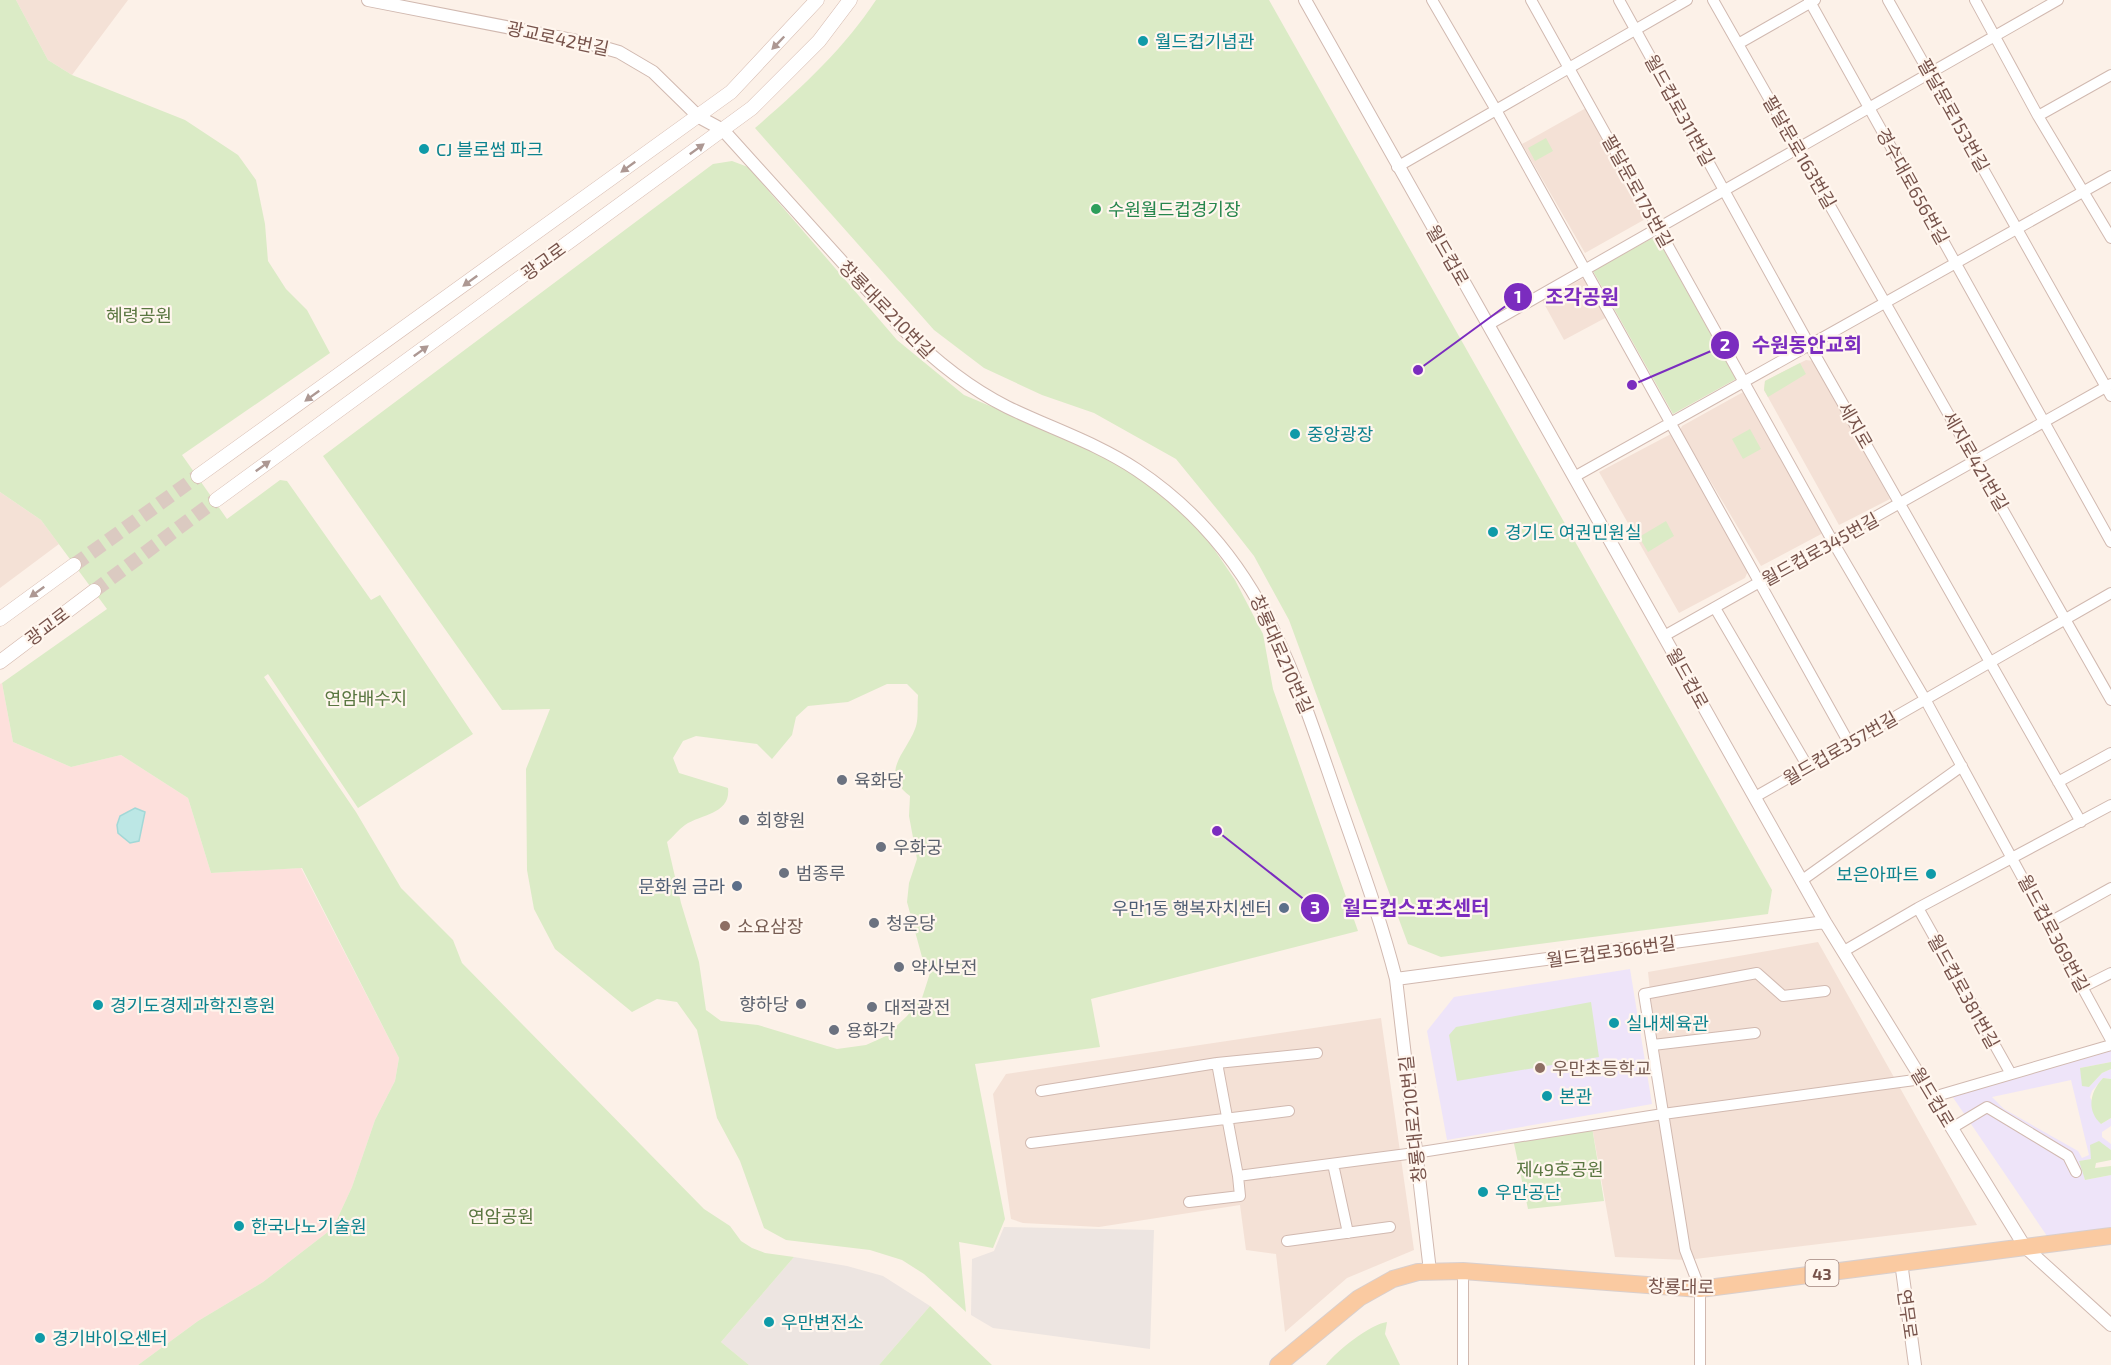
<svg xmlns="http://www.w3.org/2000/svg" width="2111" height="1365" font-family="'Exo 2','Noto Sans KR',sans-serif">
<rect width="100%" height="100%" fill="#fcf1e8"/>
<path fill="#f4e1d6" d="M16,0H128L72,75L48,60Z
M1586,108L1649,217L1585,253L1522,144Z
M1586,277L1607,317L1564,340L1542,300Z
M1806,360L1814,361L1890,499L1839,525L1764,390L1765,381Z
M1745,391L1825,532L1761,566L1680,430L1682,426Z
M1671,434L1748,571L1745,578L1679,613L1599,472Z
M0,492L41,520L59,544L0,588Z
M1818,942L1977,1225L1687,1260L1615,1257L1592,1127L1663,1114L1648,972Z
M1381,1018L1414,1250L1347,1278L1285,1332L1276,1254L1246,1250L1240,1205L1099,1227L1023,1223L1011,1219L993,1094L1006,1074Z"/>
<path fill="#fde0dc" d="M2,683L13,742L71,767L121,755L188,798L211,873L301,868L399,1058L395,1081L375,1120L352,1187L333,1228L263,1282L198,1321L138,1365H0V684Z"/>
<path fill="#ede5e1" d="M1004,1227L1154,1230L1150,1349L993,1328L971,1315L972,1259L994,1251Z
M794,1257L847,1266L883,1276L930,1306L879,1365H749L721,1342Z"/>
<path fill="#eee4f9" fill-rule="evenodd" d="M1630,969L1652,1104L1447,1140L1427,1031L1454,997Z
M2111,1050V1062L2080,1068L2089,1087L2102,1073L2111,1069V1079L2103,1078L2092,1091L2090,1097L2101,1124L2111,1118V1126L2102,1132V1137L2111,1144V1150L2104,1146L2091,1159L2080,1161L2085,1180L2111,1175V1227L2052,1237L2047,1236L1952,1096ZM2071,1080L2089,1155L2082,1158L2078,1151L2004,1109L1992,1097Z"/>
<path fill="#dbebc6" fill-rule="evenodd" d="M0,0H16L48,60L72,75L185,120L238,155L256,180L265,224L268,261L286,289L307,310L330,353L182,455L227,519L280,480L287,481L371,600L380,595L473,734L358,808L268,674L264,677L356,812L401,888L453,940L462,963L704,1209L730,1226L741,1241L752,1248L765,1253L794,1257L721,1342L749,1365H138L198,1321L263,1282L333,1228L352,1187L375,1120L395,1081L399,1058L302,868L211,873L188,798L121,755L71,767L13,742L2,683L107,609L41,520L0,492Z
M876,0H1269L1772,890L1768,914L1441,957L1408,944L1289,620L1254,556L1225,519L1176,459L1094,413L1042,395L984,368L934,330L755,128C799,90 844,49 876,0Z
M1546,138L1553,151L1535,161L1528,148Z
M732,161L748,167L897,340L964,395L1097,451L1143,477L1201,530L1235,580L1263,634L1273,689L1358,931L1091,999L1100,1047L975,1064L1005,1219L993,1248L959,1242L966,1312L924,1274L902,1260L870,1250L786,1240L764,1228L740,1161L717,1118L697,1030L677,1002L657,999L632,1012L555,949L534,909L527,870L526,769L550,709L502,710L323,456L713,164ZM887,684H907L918,695C917,706 919,720 915,729C905,755 879,772 910,796L909,816L917,859L909,883L907,902L922,957L931,970L922,998L907,1016L886,1036L866,1045L837,1049L758,1025L721,1021L706,1010L699,962L681,903L667,842C673,837 678,830 685,825C702,814 731,814 728,788L679,773L673,758L683,741L696,736L757,744L772,759L792,735L796,717L808,706L848,702Z
M1656,236L1736,379L1673,414L1593,271Z
M1800,363L1806,374L1768,397L1764,390L1765,381Z
M1750,429L1761,449L1743,459L1732,439Z
M1666,521L1674,536L1648,552L1639,537Z
M1591,1002L1599,1057L1457,1081L1449,1035L1456,1027Z
M2111,1062V1069L2102,1073L2089,1087L2082,1086L2080,1068Z
M2103,1078L2111,1079V1118L2101,1124C2086,1110 2090,1092 2103,1078Z
M1592,1127L1604,1201L1528,1209L1513,1139Z
M2099,1141L2111,1150V1160L2096,1163L2095,1168L2111,1166V1175L2085,1180L2079,1161L2091,1159L2090,1145Z
M930,1306L992,1365H879Z
M1387,1322L1385,1334L1400,1365H1326C1336,1351 1371,1324 1387,1322Z"/>
<path fill="#bce7e5" stroke="#a2d8d7" stroke-width="1.5" d="M135,808L145,812L139,841L130,843L118,833L117,825L120,816Z"/>
<g fill="none" stroke-linecap="round" stroke-linejoin="round">
<path stroke="#dbcac1" stroke-width="14" stroke-dasharray="14 7" stroke-linecap="butt" d="M74,565L198,476
M94,591L216,500"/>
<defs>
<path id="minor" d="M1432,0L1496,110L1849,743
M1531,0L1833,542L1925,699L2111,1040
M1619,0L1810,346L2081,822
M1713,0L2111,700
M1809,0L2111,542
M1888,0L2111,396
M1975,0L2038,116L2111,238
M1738,44L1815,0
M2038,116L2111,75
M1397,167L1687,0
M1488,325L2058,0
M1574,477L2111,176
M1715,608L1808,767
M1664,636L2111,384
M2058,782L2111,753
M1755,797L2111,593
M1801,881L1962,766
M1918,908L2011,1074
M2048,923L2111,888
M1844,951L1918,908L2111,805
M2083,987L2111,973
M1653,1045L1755,1033
M1217,1063L1238,1176
M1041,1091L1217,1063L1317,1053
M1933,1097L2111,1045
M1952,1128L1987,1107L2068,1156L2076,1172
M1031,1143L1289,1111
M1333,1164L1348,1233
M1189,1202L1240,1196L1238,1176L1415,1153L1663,1114L1922,1079
M1287,1241L1390,1227
M1463,1365V1271
M1700,1365V1289L1685,1250L1644,994L1757,973L1783,996L1825,991"/>
<path id="tertiary" d="M368,0L588,43L619,52L653,72L699,117L723,130L902,328C933,359 967,387 1007,407C1050,428 1097,443 1137,470C1258,551 1291,664 1336,794C1357,855 1380,916 1396,979L1430,1271
M1305,0L1825,922L2025,1247L2111,1325
M1396,979L1825,922
M1901,1262L1915,1365"/>
<path id="secondary" d="M198,476L731,92L817,0
M216,500L752,108L819,41L850,0
M0,619L74,565
M0,662L94,591"/>
<path id="primary" d="M1278,1365L1359,1298L1393,1279L1418,1272L1463,1271L1700,1289L2111,1236"/>
</defs>
<use href="#minor" stroke="#d1b9b0" stroke-width="12"/>
<use href="#tertiary" stroke="#d1b9b0" stroke-width="14"/>
<use href="#secondary" stroke="#d4b8ad" stroke-width="15"/>
<use href="#primary" stroke="#d9cfcd" stroke-width="18"/>
<use href="#minor" stroke="#fff" stroke-width="10"/>
<use href="#tertiary" stroke="#fff" stroke-width="12"/>
<use href="#secondary" stroke="#fff" stroke-width="14"/>
<use href="#primary" stroke="#facaa1" stroke-width="16"/>
</g>
<defs><path id="oneway-solid" d="M-6-.8H1V-3.2L6.5 0L1 3.2V.8H-6Z" transform="scale(1.5)"/></defs>
<g fill="#ad9893">
<use href="#oneway-solid" transform="translate(778 43) rotate(134)"/>
<use href="#oneway-solid" transform="translate(697 149) rotate(-36)"/>
<use href="#oneway-solid" transform="translate(628 167) rotate(144)"/>
<use href="#oneway-solid" transform="translate(470 281) rotate(144)"/>
<use href="#oneway-solid" transform="translate(421 351) rotate(-36)"/>
<use href="#oneway-solid" transform="translate(312 396) rotate(144)"/>
<use href="#oneway-solid" transform="translate(263 466) rotate(-36)"/>
<use href="#oneway-solid" transform="translate(37 592) rotate(144)"/>
</g>
<g fill="#0f9aa8" stroke="#fff6ee" stroke-width="2">
<circle cx="1143" cy="41" r="6"/>
<circle cx="424" cy="149" r="6"/>
<circle cx="1295" cy="434" r="6"/>
<circle cx="1493" cy="532" r="6"/>
<circle cx="1931" cy="874" r="6"/>
<circle cx="98" cy="1005" r="6"/>
<circle cx="1614" cy="1023" r="6"/>
<circle cx="1547" cy="1096" r="6"/>
<circle cx="1483" cy="1192" r="6"/>
<circle cx="239" cy="1226" r="6"/>
<circle cx="769" cy="1322" r="6"/>
<circle cx="40" cy="1338" r="6"/>
</g>
<circle fill="#2e9e5b" stroke="#fff6ee" stroke-width="2" cx="1096" cy="209" r="6"/>
<g fill="#6b7280" stroke="#fff6ee" stroke-width="2">
<circle cx="842" cy="780" r="6"/>
<circle cx="744" cy="820" r="6"/>
<circle cx="881" cy="847" r="6"/>
<circle cx="784" cy="873" r="6"/>
<circle cx="874" cy="923" r="6"/>
<circle cx="899" cy="967" r="6"/>
<circle cx="801" cy="1004" r="6"/>
<circle cx="872" cy="1007" r="6"/>
<circle cx="834" cy="1030" r="6"/>
</g>
<g fill="#5c6f8a" stroke="#fff6ee" stroke-width="2">
<circle cx="737" cy="886" r="6"/>
<circle cx="1284" cy="908" r="6"/>
</g>
<g fill="#8d6e63" stroke="#fff6ee" stroke-width="2">
<circle cx="725" cy="926" r="6"/>
<circle cx="1540" cy="1068" r="6"/>
</g>
<g text-anchor="middle" dominant-baseline="central" stroke-width="4.5" stroke-linejoin="round" paint-order="stroke">
<rect fill="#fff6ee" stroke="#a0847c" stroke-width="1.5" x="1805.5" y="1260" width="33" height="26" rx="4.5"/>
<g font-size="16" font-weight="bold" fill="#77534b">
<text x="1822" y="1273">43</text>
</g>
<g font-size="18" fill="#77534b" stroke="#fff6ee">
<text transform="translate(558 38) rotate(12)">광교로42번길</text>
<text transform="translate(1680 110) rotate(61)">월드컵로311번길</text>
<text transform="translate(1954 115) rotate(61)">팔달문로153번길</text>
<text transform="translate(1800 152) rotate(60)">팔달문로163번길</text>
<text transform="translate(1913 186) rotate(61)">경수대로656번길</text>
<text transform="translate(1638 191) rotate(61)">팔달문로175번길</text>
<text transform="translate(1448 255) rotate(60)">월드컵로</text>
<text transform="translate(543 261) rotate(-36)">광교로</text>
<text transform="translate(887 309) rotate(46)">창룡대로210번길</text>
<text transform="translate(1856 425) rotate(60)">세지로</text>
<text transform="translate(1976 461) rotate(60)">세지로421번길</text>
<text transform="translate(1820 549) rotate(-29)">월드컵로345번길</text>
<text transform="translate(47 626) rotate(-37)">광교로</text>
<text transform="translate(1282 654) rotate(66)">창룡대로210번길</text>
<text transform="translate(1688 678) rotate(61)">월드컵로</text>
<text transform="translate(1840 748) rotate(-30)">월드컵로357번길</text>
<text transform="translate(2054 933) rotate(62)">월드컵로369번길</text>
<text transform="translate(1611 951) rotate(-8)">월드컵로366번길</text>
<text transform="translate(1964 991) rotate(61)">월드컵로381번길</text>
<text transform="translate(1933 1097) rotate(59)">월드컵로</text>
<text transform="translate(1412 1119) rotate(-96)">창룡대로210번길</text>
<text transform="translate(1681 1286) rotate(1)">창룡대로</text>
<text transform="translate(1908 1314) rotate(82)">연무로</text>
</g>
<g font-size="18" fill="#0d838f" stroke="#fff6ee" text-anchor="start">
<text x="1155" y="41">월드컵기념관</text>
<text x="436" y="149">CJ 블로썸 파크</text>
<text x="1307" y="434">중앙광장</text>
<text x="1505" y="532">경기도 여권민원실</text>
<text x="1919" y="874" text-anchor="end">보은아파트</text>
<text x="110" y="1005">경기도경제과학진흥원</text>
<text x="1626" y="1023">실내체육관</text>
<text x="1559" y="1096">본관</text>
<text x="1495" y="1192">우만공단</text>
<text x="251" y="1226">한국나노기술원</text>
<text x="781" y="1322">우만변전소</text>
<text x="52" y="1338">경기바이오센터</text>
</g>
<g font-size="18" fill="#27864d" stroke="#fff6ee" text-anchor="start">
<text x="1108" y="209">수원월드컵경기장</text>
</g>
<g font-size="18" fill="#5a7741" stroke="#fff6ee">
<text x="139" y="315">혜령공원</text>
<text x="366" y="698">연암배수지</text>
<text x="1560" y="1169">제49호공원</text>
<text x="501" y="1216">연암공원</text>
</g>
<g font-size="18" fill="#5b616d" stroke="#fff6ee" text-anchor="start">
<text x="854" y="780">육화당</text>
<text x="756" y="820">회향원</text>
<text x="893" y="847">우화궁</text>
<text x="796" y="873">범종루</text>
<text x="886" y="923">청운당</text>
<text x="911" y="967">약사보전</text>
<text x="789" y="1004" text-anchor="end">향하당</text>
<text x="884" y="1007">대적광전</text>
<text x="846" y="1030">용화각</text>
</g>
<g font-size="18" fill="#4e5e75" stroke="#fff6ee" text-anchor="end">
<text x="725" y="886">문화원 금라</text>
<text x="1272" y="908">우만1동 행복자치센터</text>
</g>
<g font-size="18" fill="#785e54" stroke="#fff6ee" text-anchor="start">
<text x="737" y="926">소요삼장</text>
<text x="1552" y="1068">우만초등학교</text>
</g>
</g>
<path fill="none" stroke="#7b2cbf" stroke-width="2" d="M1418 370L1518 297M1632 385L1725 345M1217 831L1315 908"/>
<g fill="#7b2cbf" stroke="#fff6ee" stroke-width="2">
<circle cx="1418" cy="370" r="6"/>
<circle cx="1632" cy="385" r="6"/>
<circle cx="1217" cy="831" r="6"/>
<circle cx="1518" cy="297" r="15"/>
<circle cx="1725" cy="345" r="15"/>
<circle cx="1315" cy="908" r="15"/>
</g>
<g font-size="18" text-anchor="middle" font-weight="bold" fill="#fff">
<text x="1518" y="303">1</text>
<text x="1725" y="351">2</text>
<text x="1315" y="914">3</text>
</g>
<g font-size="20" text-anchor="middle" font-weight="bold" fill="#7b2cbf" stroke="#fff6ee" stroke-width="4.5" stroke-linejoin="round" paint-order="stroke">
<text x="1582" y="304">조각공원</text>
<text x="1807" y="352">수원동안교회</text>
<text x="1416" y="915">월드컵스포츠센터</text>
</g>
</svg>
